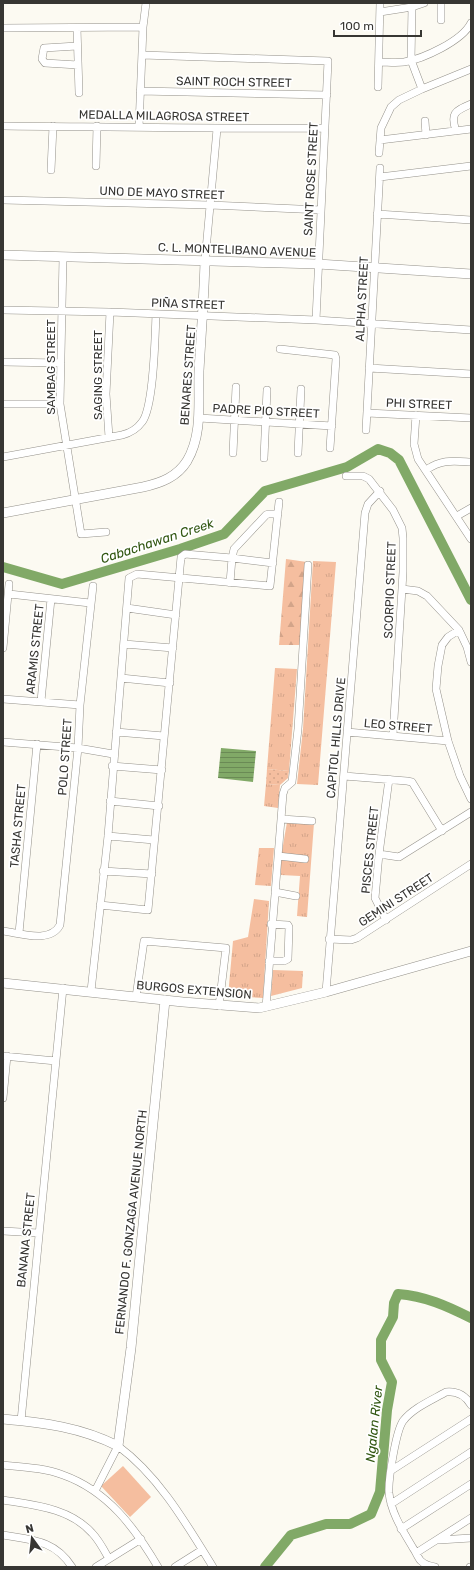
<svg xmlns="http://www.w3.org/2000/svg" width="474" height="1570" font-family="Rubik,sans-serif">
<defs>
<pattern id="grass-tufts" width="24" height="20" patternUnits="userSpaceOnUse"><rect width="24" height="20" fill="#f5be9f"/><path d="M3 7l-1-3M5 7V3M7 7l1-3M15 17l-1-3M17 17v-4M19 17l1-3" fill="none" stroke="#d3a489"/></pattern>
<pattern id="forest-firs" width="22" height="20" patternUnits="userSpaceOnUse"><rect width="22" height="20" fill="#f5be9f"/><path d="M5 1l3.5 6h-7zM16 11l3.5 6h-7z" fill="#d3a489"/></pattern>
<pattern id="park-dots" width="8" height="8" patternUnits="userSpaceOnUse"><rect width="8" height="8" fill="#f5be9f"/><path d="M2 2h.1M6 6h.1" fill="none" stroke="#d3a489" stroke-width="1.8" stroke-linecap="round"/></pattern>
<pattern id="water-rules" width="6" height="5" patternUnits="userSpaceOnUse"><rect width="6" height="5" fill="#81a967"/><path d="M0 2.5h6" fill="none" stroke="#6a8a55"/></pattern>
</defs>
<rect width="100%" height="100%" fill="#fcfaf2"/>
<path fill="url(#grass-tufts)" d="M313,561L336,562L318,785L297,784L303,729Z
M275,668L297,669L289,771L267,769Z
M266,784L280,785L278,808L264,806Z
M287,822L314,823L307,917L297,916L300,876L281,875V857Z
M259,848H274L271,886L255,885Z
M254,899L269,901L263,998L228,996L233,941L248,937Z
M273,970L303,971L302,988L271,996Z"/>
<path fill="url(#forest-firs)" d="M286,559L307,562L300,645H279Z"/>
<path fill="url(#park-dots)" d="M267,769L289,771L288,778L280,785L266,784Z"/>
<path fill="#f5be9f" d="M123,1466L151,1497L130,1517L101,1486Z"/>
<path fill="url(#water-rules)" d="M221,748L256,751L253,782L218,778Z"/>
<g fill="none" stroke-linecap="round" stroke-linejoin="round">
<path stroke="#81a967" stroke-width="10" d="M3,567L62,584L180,549L224,534L265,491L347,467L378,449L390,453L399,460L471,600
M265,1567L291,1535L326,1524H350L371,1514L380,1492L387,1410L392,1382L381,1360V1340L393,1317L394,1303L398,1294C425,1296 447,1306 471,1318"/>
<defs>
<path id="street" d="M441,3V20
M412,7L411,60L422,89
M380,12L412,7L424,3
M3,28L143,27
M77,28L79,93
M77,46L44,48L42,59L45,63L78,65
M142,55L328,61L316,320
M379,62C387,62 396,63 404,62C423,59 462,41 471,23
M378,87L380,3
M140,91L327,95
M425,121L426,135
M3,126C110,127 218,129 325,128
M139,127L143,27L146,3
M456,131C450,113 455,111 471,104
M380,140L471,129
M379,153L381,128L391,107L399,100L422,89L471,69
M96,166L97,126
M51,170L53,126
M380,177L471,166
M3,200L210,205L321,210
M377,214L471,220
M63,257L60,404L81,534L106,532
M205,261L217,129
M3,310L110,312L316,320L471,330
M280,349L335,355L336,359L330,448
M3,362L61,363
M369,368L471,374
M3,404H60
M367,413L471,418
M416,415L414,444L418,459L471,539
M199,418L332,426
M366,430L380,168
M109,437L106,394L110,312
M233,453L236,387
M298,453L301,389
M3,457L122,435C130,433 137,429 142,422C154,407 155,336 156,314
M264,458L267,390
M426,470C442,459 453,461 471,462
M346,476H363L369,479L393,510L402,528L403,538V572L393,735
M457,516L471,508
M230,583L232,558L234,549L266,515L268,514H278
M402,589L418,591L427,596L459,630L467,647L471,662
M9,594L90,603
M127,608L176,615
M459,630L448,637L442,645L438,666L436,689L448,741L460,776L471,799
M124,644L173,648
M3,648L9,584
M121,678L170,683
M3,699L80,705
M41,701L51,599
M116,732L164,736
M347,732L448,741
M3,742L78,748L113,754
M112,766L162,770
M344,776L407,781L412,782L442,831
M110,801L159,806
M281,819L312,821
M108,836L154,840
M379,854L399,857L471,812
M278,856L305,859
M103,871L152,874
M275,892L296,896
M100,905L148,910L181,557L185,554L232,558L273,563
M386,920L375,898L379,854L389,779
M3,931C20,933 50,944 60,925L78,748L80,705L93,586
M19,933L37,744
M329,939L351,940L357,938L471,864
M269,961H284L288,959L289,927L288,925L271,924
M91,991L108,836L129,578L137,574L270,586L279,502
M326,992L365,513L368,504L380,491
M136,997L144,941L226,948L219,1006
M266,1007L283,794L285,788L292,782L298,729L308,565
M3,1056L56,1061
M3,1098L7,1056
M3,1231L38,1233
M21,1421L63,988
M3,1465C23,1467 45,1468 63,1475C108,1491 135,1528 158,1567
M392,1470L471,1419
M95,1491L118,1446C159,1476 187,1525 213,1567
M3,1500C34,1505 70,1508 92,1533C99,1540 104,1550 109,1559
M391,1504L471,1452
M401,1529L471,1484
M3,1535C32,1540 55,1540 72,1567
M439,1540L471,1538
M416,1553L471,1518
M96,1567L141,1539
M175,1567L202,1550
M435,1567C430,1566 425,1565 421,1561C418,1558 416,1552 413,1548C403,1531 391,1513 389,1493C388,1480 396,1431 403,1421C413,1408 432,1400 446,1392C457,1391 465,1395 471,1405
M470,1567H471"/>
<path id="secondary" d="M3,255L318,264L471,274
M3,513L143,487C161,483 177,477 187,461C203,434 198,401 199,371C201,335 204,298 205,261
M3,983L183,1002L259,1008L326,992L471,951
M3,1419C45,1423 80,1427 118,1446L131,1348L165,1000"/>
</defs>
<use href="#street" stroke="#94918a" stroke-width="8"/>
<use href="#secondary" stroke="#94918a" stroke-width="10"/>
<use href="#street" stroke="#fff" stroke-width="7"/>
<use href="#secondary" stroke="#fff" stroke-width="9"/>
</g>
<g text-anchor="middle" dominant-baseline="central" stroke-width="3.5" stroke-linejoin="round" paint-order="stroke">
<g font-size="12" fill="#373633" stroke="#fff">
<text transform="translate(234 82) rotate(1)">SAINT ROCH STREET</text>
<text transform="translate(164 116) rotate(1)">MEDALLA MILAGROSA STREET</text>
<text transform="translate(311 179) rotate(-87)">SAINT ROSE STREET</text>
<text transform="translate(162 193) rotate(2)">UNO DE MAYO STREET</text>
<text transform="translate(237 250) rotate(2)">C. L. MONTELIBANO AVENUE</text>
<text transform="translate(362 299) rotate(-87)">ALPHA STREET</text>
<text transform="translate(188 304) rotate(2)">PIÑA STREET</text>
<text transform="translate(51 367) rotate(-90)">SAMBAG STREET</text>
<text transform="translate(98 375) rotate(-90)">SAGING STREET</text>
<text transform="translate(188 375) rotate(-86)">BENARES STREET</text>
<text transform="translate(419 404) rotate(2)">PHI STREET</text>
<text transform="translate(266 411) rotate(3)">PADRE PIO STREET</text>
<text transform="translate(390 590) rotate(-88)">SCORPIO STREET</text>
<text transform="translate(35 649) rotate(-84)">ARAMIS STREET</text>
<text transform="translate(398 726) rotate(5)">LEO STREET</text>
<text transform="translate(336 738) rotate(-85)">CAPITOL HILLS DRIVE</text>
<text transform="translate(65 757) rotate(-86)">POLO STREET</text>
<text transform="translate(18 826) rotate(-85)">TASHA STREET</text>
<text transform="translate(370 850) rotate(-84)">PISCES STREET</text>
<text transform="translate(396 900) rotate(-33)">GEMINI STREET</text>
<text transform="translate(194 990) rotate(5)">BURGOS EXTENSION</text>
<text transform="translate(131 1222) rotate(-84)">FERNANDO F. GONZAGA AVENUE NORTH</text>
<text transform="translate(26 1240) rotate(-84)">BANANA STREET</text>
</g>
<g font-size="13" font-style="italic" fill="#325712" stroke="#fff">
<text transform="translate(157 541) rotate(-18)">Cabachawan Creek</text>
<text transform="translate(374 1424) rotate(-84)">Ngalan River</text>
</g>
</g>
<rect width="474" height="1570" fill="none" stroke="#373633" stroke-width="8"/>
<g transform="translate(32 1538) rotate(345)" stroke="#ffffff" stroke-width="3" paint-order="stroke">
<path d="M0-3L7 15L0 10L-7 15Z" fill="#373633"/>
<text y="-6" font-size="11" font-weight="bold" text-anchor="middle" fill="#373633">N</text>
</g>
<path d="M334 30v6h87v-6" fill="none" stroke="#373633" stroke-width="2"/>
<text x="340" y="30" font-size="12" fill="#373633" stroke="#ffffff" stroke-width="3" paint-order="stroke">100 m</text>
</svg>
